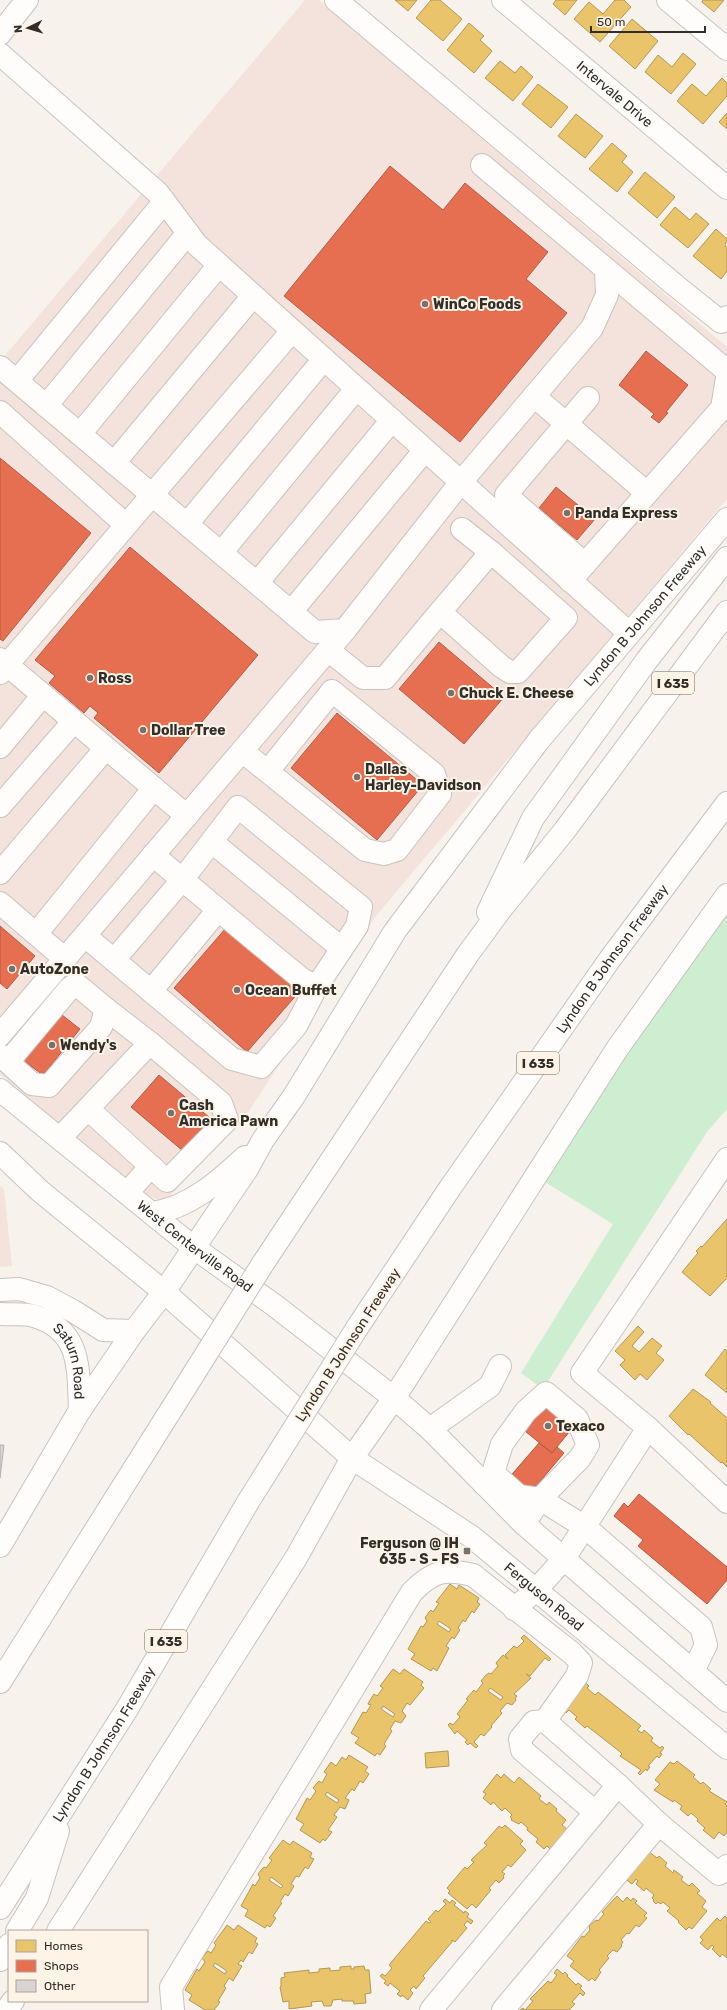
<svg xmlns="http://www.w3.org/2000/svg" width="727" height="2010" viewBox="0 0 727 2010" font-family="Rubik,sans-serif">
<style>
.commercial{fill:#f3e3dc}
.green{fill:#ceeed2}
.homes{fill:#e9c46a;stroke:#b29756;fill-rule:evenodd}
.shops{fill:#e76f51;stroke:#b05b45}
.building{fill:#d9d4d3;stroke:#b6b1b0}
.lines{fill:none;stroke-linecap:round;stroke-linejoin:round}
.minor-casing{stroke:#c8c3be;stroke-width:24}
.major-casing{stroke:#c8c3be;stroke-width:24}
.highway-casing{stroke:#c8c3be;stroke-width:24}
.minor{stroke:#fefdfc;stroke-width:22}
.major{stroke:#fefdfc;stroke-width:22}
.highway{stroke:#fefdfc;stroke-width:22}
.highway-bridge-casing{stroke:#c8c3be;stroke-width:24;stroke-linecap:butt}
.highway-bridge{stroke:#fefdfc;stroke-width:22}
.poi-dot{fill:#77726d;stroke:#fdf3e7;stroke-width:1.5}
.labels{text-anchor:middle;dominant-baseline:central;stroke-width:4;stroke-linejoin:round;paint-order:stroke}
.shield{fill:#fdf3e7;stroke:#6e6862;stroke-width:1}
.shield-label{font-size:13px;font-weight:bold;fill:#312d29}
.street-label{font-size:14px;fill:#312d29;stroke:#fdf3e7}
.poi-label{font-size:14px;font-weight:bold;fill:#312d29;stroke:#fdf3e7;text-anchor:start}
</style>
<rect width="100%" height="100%" fill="#f8f2ec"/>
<g class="commercial">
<polygon points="305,0 319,0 727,347 727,499 376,916 247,1114 167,1199 157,1199 145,1195 0,1074 0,358 2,359"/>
<polygon points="0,1186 4,1189 12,1266 0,1267"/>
</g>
<polygon class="green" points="727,891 727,1109 707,1132 543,1389 521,1373 613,1224 545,1182 557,1144"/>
<g class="homes">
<polygon points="395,0 417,0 408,11"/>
<polygon points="431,0 440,0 462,19 443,41 416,18"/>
<polygon points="556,0 577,0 565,15 553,4"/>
<polygon points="615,0 624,0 631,7 600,42 574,19 589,2 603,14"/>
<polygon points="703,0 724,0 714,12 702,2"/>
<polygon points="632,19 658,41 635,69 609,46"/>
<polygon points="469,23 484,36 480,40 492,51 474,73 447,50"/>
<polygon points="683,53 696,64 671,94 645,72 658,55 672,67"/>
<polygon points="500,61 515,73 521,66 533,77 513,101 485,78"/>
<polygon points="722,78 727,83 727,96 703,124 677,101 692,84 706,96"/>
<polygon points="538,84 568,107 551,128 522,104"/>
<polygon points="727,113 727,129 719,122"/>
<polygon points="576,114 603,136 585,158 558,136"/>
<polygon points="612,143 627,156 622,162 633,172 617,192 589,169"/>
<polygon points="645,172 675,197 657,218 628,193"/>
<polygon points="675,207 690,220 696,213 709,224 688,248 660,225"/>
<polygon points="716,229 727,239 725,246 727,248 727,271 721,279 693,256"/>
<polygon points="727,1219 727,1278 710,1296 682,1272 698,1253 696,1251 701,1246 702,1247"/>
<polygon points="638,1326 644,1332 632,1346 639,1352 652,1338 662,1346 656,1353 664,1360 647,1380 640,1374 635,1380 620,1365 625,1360 615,1351"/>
<polygon points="725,1349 727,1351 727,1393 705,1375"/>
<polygon points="693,1389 711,1402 710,1403 727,1418 727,1467 722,1462 721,1463 689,1434 688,1435 669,1416"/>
<path d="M450 1584 457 1589 459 1585 479 1598 477 1602 480 1604 474 1613 472 1611 465 1622 463 1620 458 1628 460 1630 454 1639 452 1637 446 1646 449 1648 437 1671 433 1668 431 1671 411 1659 415 1654 408 1649 421 1626 423 1627 427 1621 425 1618 429 1612 431 1610 433 1612 439 1603 436 1602ZM439 1621 451 1629 449 1632 437 1624Z"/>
<path d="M524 1635 551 1659 549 1661 545 1658 530 1676 526 1674 531 1678 514 1694 517 1696 515 1699 516 1700 512 1705 507 1703 500 1711 502 1713 491 1726 492 1727 484 1736 481 1734 474 1742 478 1746 476 1748 470 1743 468 1745 465 1742 467 1740 457 1731 455 1734 448 1725 450 1723 453 1725 460 1717 457 1714 468 1700 466 1699 474 1690 476 1692 483 1683 481 1681 486 1675 489 1673 491 1674 498 1666 496 1663 503 1655 508 1659 505 1655 514 1646 517 1648 524 1641 521 1638ZM490 1688 503 1697 501 1700 488 1691Z"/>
<path d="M393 1669 400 1674 404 1669 423 1682 421 1685 424 1688 410 1705 407 1703 402 1711 406 1716 401 1723 395 1721 390 1729 392 1731 384 1744 386 1746 380 1755 377 1753 375 1756 355 1743 359 1738 351 1733 363 1712 366 1713 371 1705 368 1704 369 1702 374 1694 377 1696 383 1688 380 1686ZM383 1706 395 1714 393 1717 381 1709Z"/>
<polygon points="586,1683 589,1686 587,1688 595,1695 598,1692 641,1726 637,1730 642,1733 644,1730 653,1738 651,1741 660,1748 662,1746 664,1748 660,1753 662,1754 659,1758 657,1756 648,1766 650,1767 647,1771 646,1769 640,1775 638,1773 641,1770 620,1756 622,1754 619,1751 587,1726 585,1728 575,1719 577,1717 569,1710 566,1713 564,1711"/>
<polygon points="448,1751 449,1766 426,1768 425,1753"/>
<path d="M349 1755 368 1767 365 1771 369 1774 363 1783 360 1781 354 1791 352 1789 345 1798 349 1800 345 1809 340 1807 334 1815 337 1817 328 1830 332 1832 325 1841 323 1839 320 1843 300 1830 304 1824 296 1819 307 1798 310 1800 316 1791 313 1788 317 1783 319 1781 322 1783 327 1774 324 1772 331 1762 336 1766 342 1757 346 1760ZM327 1792 339 1800 337 1803 325 1795Z"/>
<polygon points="677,1761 695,1775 693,1777 701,1784 703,1782 711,1789 709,1791 727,1802 725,1804 727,1806 727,1832 724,1836 719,1832 714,1839 703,1830 705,1828 697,1821 698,1819 691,1813 688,1816 680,1809 682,1806 674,1800 673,1802 654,1790 660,1784 655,1780 670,1762 674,1764"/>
<polygon points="497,1774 501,1778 504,1774 514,1783 519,1777 541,1796 539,1799 547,1805 549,1802 557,1809 556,1811 566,1820 562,1825 567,1829 550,1849 547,1846 544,1849 536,1842 538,1839 527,1830 528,1828 521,1822 519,1824 511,1820 512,1819 510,1817 512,1815 505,1808 502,1811 493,1802 491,1805 483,1798 486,1794 483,1792"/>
<polygon points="505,1825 523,1841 520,1844 526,1850 511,1867 508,1865 502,1872 505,1874 503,1876 504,1878 499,1883 496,1880 489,1888 491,1890 476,1908 472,1904 467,1909 448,1893 450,1891 447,1888 465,1867 467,1869 474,1862 471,1860 487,1845 484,1843 499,1826 502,1828"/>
<path d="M283 1840 290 1845 293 1841 312 1853 310 1857 314 1859 308 1869 305 1867 299 1877 296 1876 291 1884 294 1886 288 1896 285 1894 280 1902 282 1903 273 1916 276 1918 270 1927 267 1925 265 1928 245 1916 248 1910 241 1906 253 1884 255 1886 260 1878 258 1874 262 1869 264 1867 266 1868 272 1860 269 1858ZM271 1877 283 1886 281 1888 269 1880Z"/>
<polygon points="648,1851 657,1858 659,1856 667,1863 665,1866 673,1873 674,1870 683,1877 681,1880 689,1886 692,1883 700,1891 697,1893 706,1901 702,1907 707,1911 692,1929 689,1927 686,1930 678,1922 679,1921 667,1911 670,1908 663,1902 661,1904 658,1902 656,1904 653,1901 654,1900 652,1898 654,1895 646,1888 644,1891 636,1884 638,1881 636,1879 632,1884 624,1878"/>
<polygon points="617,1896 623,1902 627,1897 631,1901 633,1898 637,1901 635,1903 647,1913 644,1916 647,1918 639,1927 636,1925 629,1934 627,1933 621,1940 623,1942 621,1945 622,1946 617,1952 613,1950 607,1956 609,1958 599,1970 601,1972 595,1981 592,1978 589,1981 570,1966 574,1961 567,1956 582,1936 584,1937 590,1930 589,1926 596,1920 598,1921 604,1914 602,1912"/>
<polygon points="445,1899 450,1903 452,1900 456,1903 454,1905 464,1913 465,1911 469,1914 467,1917 473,1921 471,1924 467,1921 464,1925 467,1928 455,1942 452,1940 452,1942 423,1976 425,1978 416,1989 414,1986 410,1990 413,1993 408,2000 402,1995 401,1997 397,1994 400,1991 390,1983 388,1986 384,1983 386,1981 380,1976 382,1974 385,1976 392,1968 389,1965 426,1921 429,1923 431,1922 428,1919 436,1910 438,1912 446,1904 443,1901"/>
<polygon points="725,1916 727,1918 727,1958 722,1954 720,1957 712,1949 714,1947 712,1945 708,1950 700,1943 703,1940 700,1937 717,1918 720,1921"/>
<path d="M227 1925 234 1930 238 1925 257 1938 255 1942 258 1944 252 1954 249 1952 243 1962 241 1960 238 1964 242 1966 233 1981 229 1978 224 1986 226 1988 218 2001 220 2002 214 2010H205L189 2000 192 1995 185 1990 197 1969 199 1971 205 1962 202 1958 206 1953 208 1951 211 1953 216 1945 214 1943ZM215 1963 227 1971 225 1974 213 1966Z"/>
<polygon points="351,1966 351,1969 354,1969 354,1967 364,1966 365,1970 369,1970 371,1993 365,1994 366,2003 354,2004 353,2001 342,2001 342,1999 333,2000 331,2006 324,2006 322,2001 311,2002 312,2006 289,2009 289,2001 283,2002 280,1987 281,1987 281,1978 285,1977 284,1973 309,1970 309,1973 319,1972 319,1969 330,1968 330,1971 340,1970 340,1967"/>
<polygon points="557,1969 563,1974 565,1972 568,1975 567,1976 576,1985 578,1983 582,1986 580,1988 585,1993 583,1996 580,1993 572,2002 575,2004 569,2010 520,2010 523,2008 525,2010 533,2001 530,1999 548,1981 551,1983 557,1975 554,1973"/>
</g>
<g class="shops">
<polygon points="390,166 443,210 465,183 548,252 526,279 567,313 460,442 284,296"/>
<polygon points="646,351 688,385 666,412 668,413 659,423 651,417 654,414 619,385"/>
<polygon points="0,458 91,533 3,641 0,639"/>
<polygon points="556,487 595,519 577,540 539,508"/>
<polygon points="130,547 258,655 159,773 94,718 98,713 90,706 84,713 49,683 55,676 35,660"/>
<polygon points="439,642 504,697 464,744 399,689"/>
<polygon points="337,713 423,785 377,840 291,768"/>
<polygon points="0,926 35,956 7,989 0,983"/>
<polygon points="226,928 299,992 247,1052 174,988"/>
<polygon points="62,1015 80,1029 43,1075 24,1061"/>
<polygon points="159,1075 210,1118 183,1151 131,1107"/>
<polygon points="543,1399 575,1425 552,1453 520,1427"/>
<polygon points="539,1443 552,1453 557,1447 564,1453 527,1497 507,1480"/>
<polygon points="639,1494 727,1567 727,1580 707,1604 638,1546 643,1540 614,1516 624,1503 628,1507"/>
</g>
<polygon class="building" points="0,1445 4,1445 0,1478"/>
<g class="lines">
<defs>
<g id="minor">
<polyline points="336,0 676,286 721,322 727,317"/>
<path id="s1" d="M503 0 727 188"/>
<polyline points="668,0 727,49"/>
<polyline points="0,34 27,0"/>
<polyline points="0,54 158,193 197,245 629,633"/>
<polyline points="606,269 727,371"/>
<polyline points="0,367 315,632 345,630 461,482 592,328 607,295 606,269 482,165"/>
<polyline points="17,381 164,202"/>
<polyline points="534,396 647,493"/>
<polyline points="46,406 188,233"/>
<polyline points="0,412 126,525"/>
<polyline points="80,434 219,265"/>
<polyline points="114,463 253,296"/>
<polyline points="187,524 324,359"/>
<polyline points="462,529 491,552"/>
<polyline points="221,553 356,389"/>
<polyline points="585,564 506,495 588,398"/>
<polyline points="570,581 722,408 727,378"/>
<polyline points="257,583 392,420"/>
<polyline points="291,612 425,450"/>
<polyline points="328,650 363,678 385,678 440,612 502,667 510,672 518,672 566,618 491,552 440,612"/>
<polyline points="0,659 187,816"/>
<polyline points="0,673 292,331"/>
<polyline points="0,747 43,695"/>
<polyline points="242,751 365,850 384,854 397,850 440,794 434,774 332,691 268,771"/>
<polyline points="0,806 74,721"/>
<polyline points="212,842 341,948"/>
<polyline points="0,873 106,748"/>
<polyline points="0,903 65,959"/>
<polyline points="36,934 154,788"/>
<polyline points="85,936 232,1059 261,1067 296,1026 317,986"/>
<path d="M114 960 182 880 238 807 361 907 357 926 317 986 303 980C253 939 203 897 153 855"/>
<polyline points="151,991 218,910"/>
<polyline points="106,1009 150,1043"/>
<polyline points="0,1035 345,630"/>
<polyline points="0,1055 32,1084 49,1086 101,1027 106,1009 76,984 69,989 8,1062"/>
<polyline points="60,1138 150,1043 221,1103 227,1120 167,1181 88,1109"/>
<polyline points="727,1159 582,1373 648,1428 727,1502"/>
<polyline points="127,1193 151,1166"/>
<polyline points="0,1290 19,1289 47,1297 73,1311 103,1330 134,1331"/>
<path id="s2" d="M0 1314C11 1315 24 1313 34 1316 82 1330 78 1369 80 1410"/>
<polyline points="430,1429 490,1386 500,1366"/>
<polyline points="493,1473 502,1444 526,1411 546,1393 577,1419 588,1445 580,1458 540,1499 524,1524"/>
<polyline points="484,1484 493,1473 519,1496 540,1499 585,1527 701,1627 706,1645 693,1671"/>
<polyline points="514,1609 536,1590 563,1560 648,1428"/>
<polyline points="595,1812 522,1750 520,1739 534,1722 545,1721 618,1785"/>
<path d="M173 2010 171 1987 412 1592C433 1571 444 1568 473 1575L573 1654 581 1663 577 1676 545 1721"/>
<polyline points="431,2010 618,1785 659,1824 719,1874 727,1866"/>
<polyline points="503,2010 659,1824"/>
</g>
<g id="major">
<path id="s3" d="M0 1090 193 1247 274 1305 394 1398 430 1429 524 1524 727 1701"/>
<path id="s4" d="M0 1153 40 1191 164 1292 352 1458 472 1537 727 1748"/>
<path d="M152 1213C189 1208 218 1182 245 1157"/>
<path id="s5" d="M0 1546 80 1410 134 1331 164 1292 247 1169 263 1140 294 1096 395 931 539 740 727 519"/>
<polyline points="58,1931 296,1558 352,1458 394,1398 617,1049 727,895"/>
<polyline points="7,2010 13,2001"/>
</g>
<g id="highway">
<polyline points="488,912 533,818 647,660 727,558"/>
<polyline points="262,1265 468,954 501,909 565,830 727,612"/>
<path id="s6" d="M357 1328 450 1188 610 959 727 803"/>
<polyline points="0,1682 171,1410"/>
<path id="s7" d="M0 1908 127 1709 248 1502"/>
<polyline points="17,1931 37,1898 58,1831"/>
<polyline points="0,1960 9,1945"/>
</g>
</defs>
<use href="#minor" class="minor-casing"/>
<use href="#major" class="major-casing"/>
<use href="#highway" class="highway-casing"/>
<use href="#minor" class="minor"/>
<use href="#major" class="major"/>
<use href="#highway" class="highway"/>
<defs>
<g id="highway-bridge">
<polyline points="171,1410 262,1265"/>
<polyline points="248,1502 357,1328"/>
</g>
</defs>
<use href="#highway-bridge" class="highway-bridge-casing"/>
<use href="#highway-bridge" class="highway-bridge"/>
</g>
<g class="poi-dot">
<circle cx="425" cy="304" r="4"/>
<circle cx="567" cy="513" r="4"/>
<circle cx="90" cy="678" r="4"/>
<circle cx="451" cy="693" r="4"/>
<circle cx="143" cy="730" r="4"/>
<circle cx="357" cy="777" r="4"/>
<circle cx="12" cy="969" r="4"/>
<circle cx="237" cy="990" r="4"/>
<circle cx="52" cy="1045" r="4"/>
<circle cx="171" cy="1113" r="4"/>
<circle cx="548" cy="1426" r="4"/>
<rect x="463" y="1547" width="8" height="8" rx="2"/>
</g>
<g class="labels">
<g class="shield">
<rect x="652" y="672" width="42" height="22" rx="3"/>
<rect x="517" y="1052" width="42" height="22" rx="3"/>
<rect x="145" y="1630" width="42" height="22" rx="3"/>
</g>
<g class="shield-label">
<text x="673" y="683">I 635</text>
<text x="538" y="1063">I 635</text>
<text x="166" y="1641">I 635</text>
</g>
<g class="street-label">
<text stroke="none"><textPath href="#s1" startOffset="146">Intervale Drive</textPath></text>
<text stroke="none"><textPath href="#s5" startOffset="1134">Lyndon B Johnson Freeway</textPath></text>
<text stroke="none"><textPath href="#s6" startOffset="449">Lyndon B Johnson Freeway</textPath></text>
<text stroke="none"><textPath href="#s3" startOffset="250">West Centerville Road</textPath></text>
<text transform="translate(348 1345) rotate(-57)">Lyndon B Johnson Freeway</text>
<text stroke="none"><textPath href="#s2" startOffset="98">Saturn Road</textPath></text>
<text stroke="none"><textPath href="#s4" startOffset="703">Ferguson Road</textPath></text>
<text stroke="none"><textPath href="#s7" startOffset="194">Lyndon B Johnson Freeway</textPath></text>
</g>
<g class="poi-label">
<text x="433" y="304">WinCo Foods</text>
<text x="575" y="513">Panda Express</text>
<text x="98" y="678">Ross</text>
<text x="459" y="693">Chuck E. Cheese</text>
<text x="151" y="730">Dollar Tree</text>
<text x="365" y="769">Dallas<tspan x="365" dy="16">Harley-Davidson</tspan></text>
<text x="20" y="969">AutoZone</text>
<text x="245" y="990">Ocean Buffet</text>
<text x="60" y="1045">Wendy's</text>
<text x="179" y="1105">Cash<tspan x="179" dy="16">America Pawn</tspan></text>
<text x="556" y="1426">Texaco</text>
<text x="459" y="1543" text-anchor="end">Ferguson @ IH<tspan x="459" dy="16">635 - S - FS</tspan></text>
</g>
</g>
<rect x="8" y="1930" width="140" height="72" fill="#fdf3e7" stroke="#aba49b"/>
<rect x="16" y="1940" width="20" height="12" fill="#e9c46a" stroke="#aba49b"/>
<text x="44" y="1950" font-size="12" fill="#312d29">Homes</text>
<rect x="16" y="1960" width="20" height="12" fill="#e76f51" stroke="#aba49b"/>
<text x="44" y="1970" font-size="12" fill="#312d29">Shops</text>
<rect x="16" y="1980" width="20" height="12" fill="#d9d4d3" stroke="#aba49b"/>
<text x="44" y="1990" font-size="12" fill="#312d29">Other</text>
<g transform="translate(28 28) rotate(265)" stroke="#fdf3e7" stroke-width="3" paint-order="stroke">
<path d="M0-3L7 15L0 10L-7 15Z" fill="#312d29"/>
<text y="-6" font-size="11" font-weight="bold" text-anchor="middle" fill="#312d29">N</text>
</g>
<path d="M591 26v6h114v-6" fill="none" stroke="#312d29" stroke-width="2"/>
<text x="597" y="26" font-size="12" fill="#312d29" stroke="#fdf3e7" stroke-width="3" paint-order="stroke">50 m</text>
</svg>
